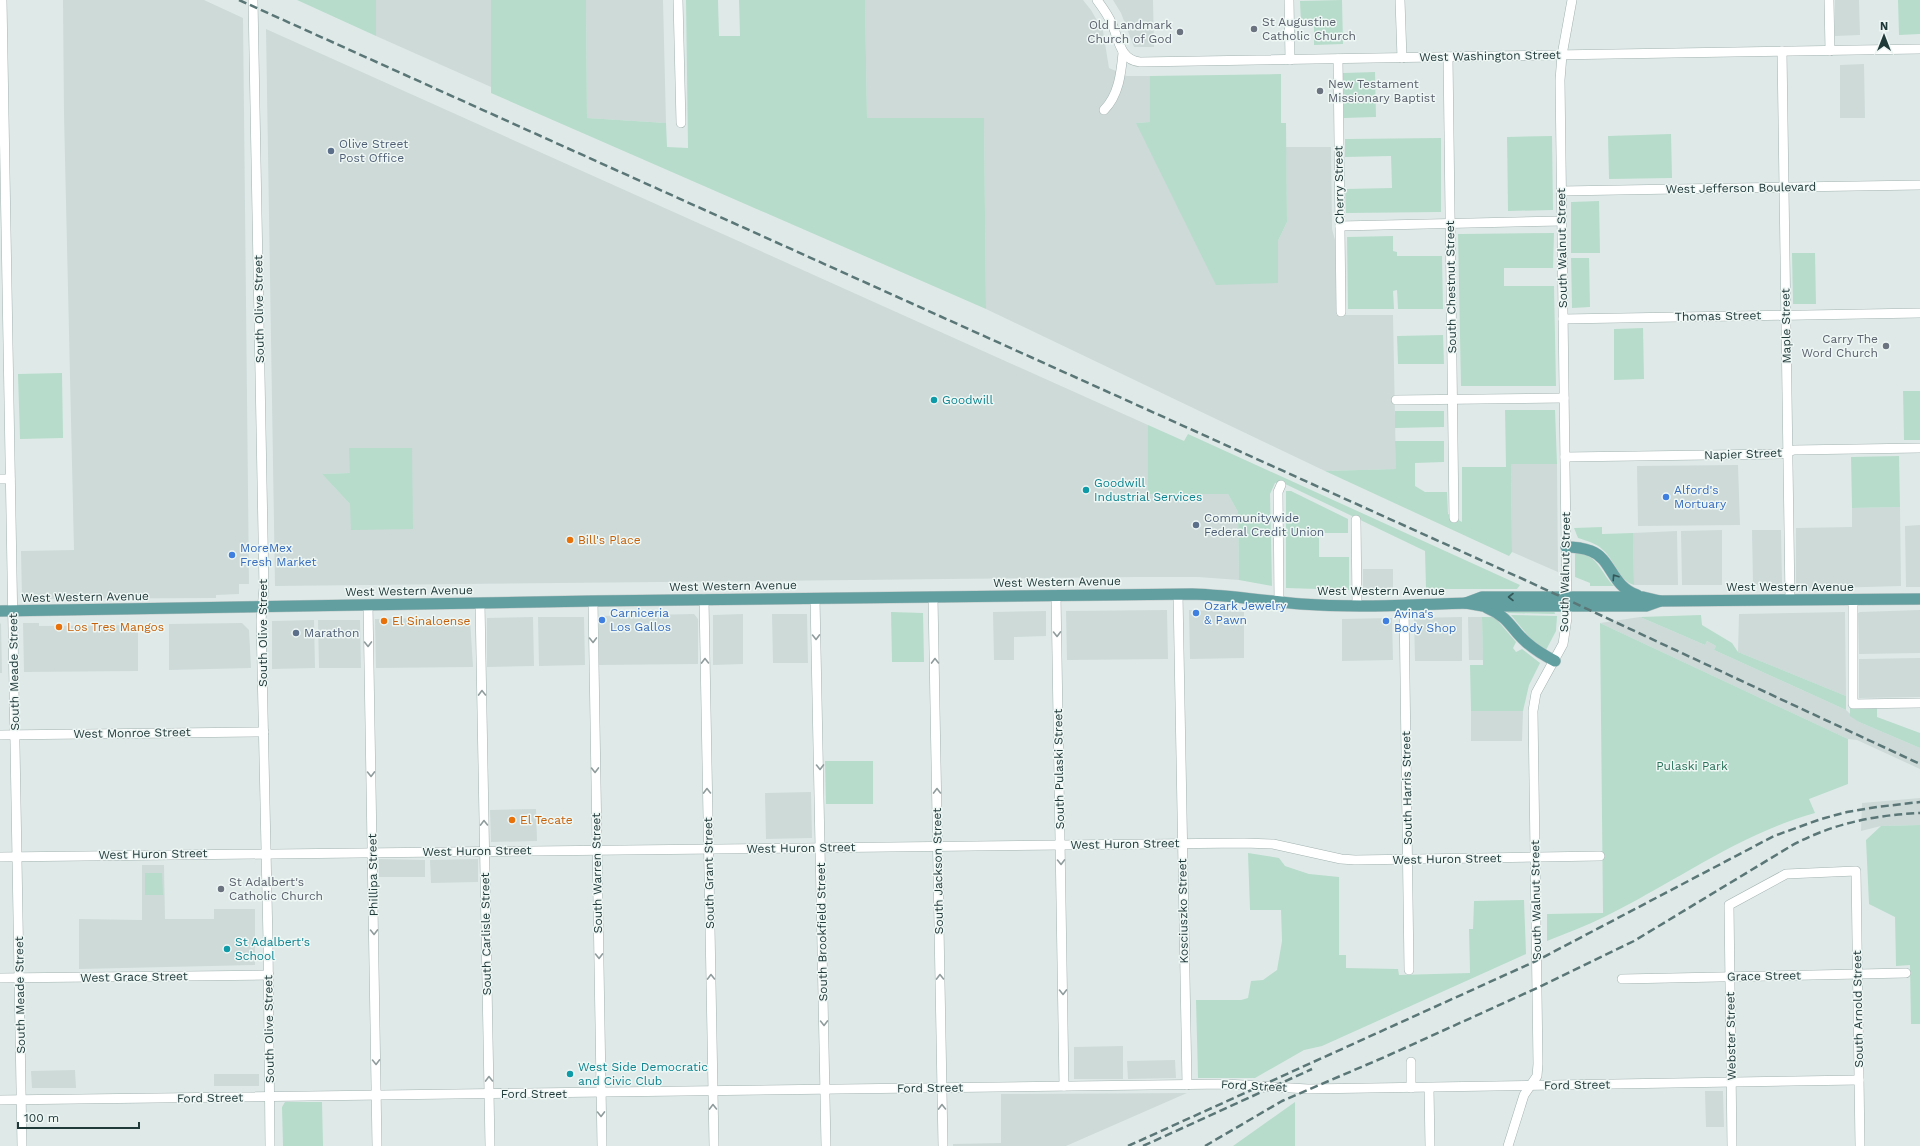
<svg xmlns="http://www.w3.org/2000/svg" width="1920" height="1146" viewBox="0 0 1920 1146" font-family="'Work Sans',sans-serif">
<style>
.built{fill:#cddad8;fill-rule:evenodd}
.green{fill:#b7dccb}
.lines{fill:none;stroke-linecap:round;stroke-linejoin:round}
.minor-casing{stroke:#a2b2b0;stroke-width:10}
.major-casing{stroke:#bcc4c4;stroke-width:12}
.minor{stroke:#fff;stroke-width:9}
.major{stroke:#629fa1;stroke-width:11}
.rail{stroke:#5a7676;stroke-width:2.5;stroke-dasharray:8 4;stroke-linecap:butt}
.oneway{stroke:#345859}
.oneway2{stroke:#909c9c}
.worship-dot{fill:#6b7280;stroke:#eff7f5;stroke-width:1.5}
.service-dot{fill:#5c6f8a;stroke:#eff7f5;stroke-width:1.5}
.culture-dot{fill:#0f9aa8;stroke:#eff7f5;stroke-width:1.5}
.shop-dot{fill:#3f7fe0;stroke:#eff7f5;stroke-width:1.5}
.food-dot{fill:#e8710a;stroke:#eff7f5;stroke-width:1.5}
.labels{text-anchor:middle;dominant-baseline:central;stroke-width:3;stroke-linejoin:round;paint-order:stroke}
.worship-label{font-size:12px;fill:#5b616d;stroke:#eff7f5;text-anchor:start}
.street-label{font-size:12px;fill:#203a3a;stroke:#eff7f5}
.service-label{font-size:12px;fill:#4e5e75;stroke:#eff7f5;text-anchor:start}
.culture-label{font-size:12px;fill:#0d838f;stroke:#eff7f5;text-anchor:start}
.shop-label{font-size:12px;fill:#366cbe;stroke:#eff7f5;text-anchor:start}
.food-label{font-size:12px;fill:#c56008;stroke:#eff7f5;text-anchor:start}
.park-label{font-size:12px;fill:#29725a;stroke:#eff7f5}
</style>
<rect width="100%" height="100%" fill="#dfeae8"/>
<g class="built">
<polygon points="63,0 204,0 243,18 249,584 239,584 239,594 216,595 216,598 22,599 21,551 74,550 64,115"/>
<polygon points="376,0 491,0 491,87 376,36"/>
<polygon points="586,0 663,0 666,123 587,118"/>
<polygon points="865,0 1083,0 1091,10 1103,31 1109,68 1127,76 1150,76 1150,122 1136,123 1278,283 1278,241 1287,222 1286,147 1331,147 1332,229 1335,240 1336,315 1393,315 1396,469 1325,471 986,309 984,118 867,119"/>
<polygon points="1113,0 1153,0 1154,47 1134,47 1121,13"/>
<polygon points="1835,0 1859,0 1860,35 1835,36"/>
<path d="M266 29 1148 425V494H1228L1238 512 1239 580 1198 577H1139L275 586ZM350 473V504L322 474Z"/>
<polygon points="1864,64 1865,118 1840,118 1840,65"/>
<polygon points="1511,464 1557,464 1558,572 1512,552"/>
<polygon points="1738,465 1740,525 1638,526 1637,466"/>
<polygon points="1900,507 1901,586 1796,589 1796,528 1852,527 1852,508"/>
<polygon points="1920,525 1920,587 1906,587 1905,526"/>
<polygon points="1722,530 1722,585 1682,585 1681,531"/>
<polygon points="1752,530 1781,530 1782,584 1753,585"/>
<polygon points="1677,531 1678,585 1634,585 1633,533"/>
<rect x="1363" y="569" width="30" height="21"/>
<polygon points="1167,610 1168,659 1067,660 1066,611"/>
<polygon points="1189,610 1244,612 1244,658 1190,659"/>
<polygon points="1920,610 1920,653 1859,654 1858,613 1860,612"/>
<polygon points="1046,611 1046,636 1014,637 1014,660 994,660 993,612"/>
<polygon points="1845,612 1846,696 1738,652 1739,614"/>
<polygon points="694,614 698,619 698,664 599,665 599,616"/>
<polygon points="743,614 743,664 713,665 713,615"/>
<polygon points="772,614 807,614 808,663 773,663"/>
<polygon points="533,617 534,666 487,667 487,618"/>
<polygon points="538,617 584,617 585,665 539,666"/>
<polygon points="1462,617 1462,661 1415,661 1414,618"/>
<polygon points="1468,617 1482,617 1483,660 1469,660"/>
<polygon points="1640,617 1705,645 1707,641 1716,646 1714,650 1846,710 1859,722 1920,748 1920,769 1857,740 1848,739 1600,623"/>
<polygon points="422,618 470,619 473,667 376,668 375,619"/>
<polygon points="1392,618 1393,660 1342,661 1342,619"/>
<polygon points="314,620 315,668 272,669 272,621"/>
<polygon points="318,620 360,620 361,668 319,668"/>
<polygon points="1,623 2,673 0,673 0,624"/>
<polygon points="23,623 39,623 39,626 138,625 138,671 24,672"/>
<polygon points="242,623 249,630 251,668 169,670 169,624"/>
<polygon points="1920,658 1920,697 1859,698 1859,659"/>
<polygon points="1471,711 1523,711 1522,741 1471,741"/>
<polygon points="811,792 812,838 766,839 765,793"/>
<polygon points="1920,798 1920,825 1881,826 1861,831 1862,803"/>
<polygon points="536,809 537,841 491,842 490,810"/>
<polygon points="379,859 425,860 425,877 379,877"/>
<polygon points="478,859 478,882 431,883 430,860"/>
<polygon points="142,865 164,865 165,919 214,919 214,909 255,909 255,965 79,969 79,919 142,920"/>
<polygon points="1123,1046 1123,1079 1074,1079 1074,1047"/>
<polygon points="1175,1060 1176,1078 1128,1079 1127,1061"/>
<polygon points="75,1070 76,1088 32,1088 31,1071"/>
<rect x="214" y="1074" width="45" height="12"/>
<polygon points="1705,1091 1723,1091 1724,1127 1706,1127"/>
<polygon points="1187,1093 1066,1146 953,1146 953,1144 1001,1143 1001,1094"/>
</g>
<g class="green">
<polygon points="297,0 376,0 376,36"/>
<polygon points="491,0 586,0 587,118 666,123 667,147 688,148 686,0 718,0 719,36 740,36 739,0 865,0 867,118 984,118 986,309 491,93"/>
<polygon points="1342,0 1343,44 1314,45 1314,23 1301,23 1300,1"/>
<polygon points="1898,0 1920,0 1920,34 1899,35"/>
<polygon points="1375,72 1376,117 1344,118 1343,73"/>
<polygon points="1281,74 1281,123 1286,123 1287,222 1278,241 1278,283 1216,285 1136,123 1150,122 1150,76"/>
<polygon points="1671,134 1672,178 1609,179 1608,136"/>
<polygon points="1552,136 1553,210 1508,211 1507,137"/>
<polygon points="1441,138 1441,212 1346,213 1345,189 1392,188 1391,156 1345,157 1345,139"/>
<polygon points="1599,201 1600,253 1571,253 1571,202"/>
<polygon points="1554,233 1553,268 1504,268 1504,286 1554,286 1556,386 1461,386 1458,234"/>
<polygon points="1393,236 1393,251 1397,252 1397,256 1442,256 1443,309 1398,309 1397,290 1393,291 1394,309 1348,309 1347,237"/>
<polygon points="1792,253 1815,253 1816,304 1793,304"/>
<polygon points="1571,258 1589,258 1590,307 1572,308"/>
<polygon points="1643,328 1644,379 1614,380 1614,329"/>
<polygon points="1443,335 1444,364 1398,364 1397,336"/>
<polygon points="62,373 63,438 20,439 18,374"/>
<polygon points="1903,391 1920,391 1920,440 1904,440"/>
<polygon points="1505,410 1555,410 1557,464 1511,464 1512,552 1509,556 1325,471 1396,469 1395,441 1444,441 1444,462 1415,463 1415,486 1425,492 1447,492 1448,514 1462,522 1462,467 1506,467"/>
<polygon points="1395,411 1444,411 1444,427 1395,428"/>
<polygon points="1148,425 1184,441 1188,434 1520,585 1517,589 1426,589 1425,551 1281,482 1275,483 1270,494 1272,586 1239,580 1238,512 1228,494 1148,494"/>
<polygon points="349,448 412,448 413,529 351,530 350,504 322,474 350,473"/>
<polygon points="1899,456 1900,507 1852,508 1851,457"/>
<polygon points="1286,491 1291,491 1348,519 1348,533 1319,533 1319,557 1349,557 1349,590 1286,588"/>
<path d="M1602 527V534L1633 533 1634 585C1618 580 1615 560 1603 550 1596 543 1587 541 1578 538L1574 528Z"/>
<path d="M1579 553C1598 555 1602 575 1614 586H1590V583L1575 577V554Z"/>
<polygon points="1554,610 1555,614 1508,613 1506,611"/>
<polygon points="891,612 923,613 924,662 892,662"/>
<polygon points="1511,615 1557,616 1556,631 1546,650 1534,643"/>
<polygon points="1701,615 1702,625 1732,643 1738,652 1846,696 1846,710 1714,650 1716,646 1707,641 1705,645 1640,617"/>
<polygon points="1482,617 1493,617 1497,620 1516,642 1513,648 1516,652 1522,649 1540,663 1529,685 1523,711 1471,711 1470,665 1483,665"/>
<path d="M1600 623 1848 739V784L1809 799 1815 813C1739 834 1674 883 1604 917 1586 926 1566 933 1547 941V914L1603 913Z"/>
<polygon points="1850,707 1877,707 1877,717 1920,733 1920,748 1859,722 1850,716"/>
<polygon points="825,761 873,761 873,804 826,804"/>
<polygon points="1920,825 1920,1024 1911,1024 1910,965 1896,966 1895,917 1869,904 1866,840 1881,826"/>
<polygon points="1248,853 1279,858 1285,866 1309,874 1339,877 1339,955 1346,955 1346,968 1398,969 1399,975 1470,973 1469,929 1473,929 1474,901 1524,900 1526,954 1322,1046 1304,1050 1255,1078 1198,1078 1196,1000 1241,1000 1248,998 1251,981 1263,980 1277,970 1282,941 1281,910 1250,910"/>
<polygon points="145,873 162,873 163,895 145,895"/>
<polygon points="285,1102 322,1102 323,1146 283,1146 282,1107"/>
<polygon points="1295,1102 1295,1146 1233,1146"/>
</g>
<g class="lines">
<defs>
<g id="minor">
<polyline points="2,0 22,1146"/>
<polyline points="253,0 264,588 261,620 268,941 270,1146"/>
<polyline points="678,0 681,123"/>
<path d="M1097 0C1103 8 1108 15 1112 24 1119 40 1120 60 1140 62L1920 49"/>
<polyline points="1289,0 1290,60"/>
<polyline points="1400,0 1402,58"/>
<polyline points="1829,0 1830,51"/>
<polyline points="1782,51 1790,600"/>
<polyline points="1448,57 1454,518"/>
<polyline points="1338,59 1341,312"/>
<path d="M1104 110C1119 95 1121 73 1123 53"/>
<polyline points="1561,191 1920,185"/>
<polyline points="1340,226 1562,221"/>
<polyline points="1563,319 1920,313"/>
<polyline points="1396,400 1564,398"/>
<polyline points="1565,457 1781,454 1794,450 1920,448"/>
<polyline points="0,479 10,479"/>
<polyline points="1356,520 1357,605"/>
<polyline points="1178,594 1187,1085"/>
<polyline points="1056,595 1064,1086"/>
<polyline points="933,597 943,1146"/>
<polyline points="815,598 826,1146"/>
<polyline points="704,599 714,1146"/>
<polyline points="1853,600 1853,704 1920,703"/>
<polyline points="593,601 602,1146"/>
<polyline points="1279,601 1278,492 1281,485"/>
<polyline points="480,603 490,1146"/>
<polyline points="368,605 377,1146"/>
<polyline points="1404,605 1409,970"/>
<polyline points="0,735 264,732"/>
<polyline points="0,857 1244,843 1273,844 1341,859 1355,860 1600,856"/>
<polyline points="0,978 269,975"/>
<polyline points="1622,979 1906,973"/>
<polyline points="1411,1062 1411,1088"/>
<polyline points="1429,1088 1430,1146"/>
<polyline points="0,1100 1226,1084 1308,1089 1859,1080"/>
<polyline points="1508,1146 1524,1095 1537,1076 1538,1064 1533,711 1536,693 1563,644 1567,618 1560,80 1562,55 1572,0"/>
<polyline points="1732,1146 1729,905 1786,874 1856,871 1860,1146"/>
</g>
<g id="major">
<path d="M1566 547C1574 547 1583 548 1591 551 1612 559 1611 586 1637 595"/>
<polyline points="1466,603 1482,597 1643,597 1660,601 1920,599"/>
<path d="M1487 608C1509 617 1511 629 1526 642 1535 650 1545 656 1555 661"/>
<path d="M0 611 593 601 1192 594C1229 595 1265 601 1301 604 1356 608 1411 605 1466 603L1483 606H1646L1660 601"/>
</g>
</defs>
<use href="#minor" class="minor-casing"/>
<use href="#major" class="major-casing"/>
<use href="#minor" class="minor"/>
<use href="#major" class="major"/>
<g class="rail">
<polyline points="239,0 1525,580 1920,764"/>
<polyline points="1128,1146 1536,961 1774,836 1821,819 1847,812 1877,807 1920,802"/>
<polyline points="1143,1146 1312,1069"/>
<path d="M1205 1146 1282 1101 1387 1056 1537 988 1634 941 1791 846C1831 824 1874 815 1920 813"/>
</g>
</g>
<defs><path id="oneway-chevron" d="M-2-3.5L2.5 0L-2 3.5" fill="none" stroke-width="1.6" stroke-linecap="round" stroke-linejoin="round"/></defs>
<g class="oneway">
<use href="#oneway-chevron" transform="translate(1615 577) rotate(-124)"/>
<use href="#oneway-chevron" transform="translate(1511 597) rotate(180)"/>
</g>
<g class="oneway2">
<use href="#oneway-chevron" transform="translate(1057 634) rotate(89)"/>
<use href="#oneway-chevron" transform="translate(816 637) rotate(89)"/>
<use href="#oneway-chevron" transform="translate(593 640) rotate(89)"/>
<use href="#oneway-chevron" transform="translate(368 644) rotate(89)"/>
<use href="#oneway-chevron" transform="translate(705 661) rotate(-91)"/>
<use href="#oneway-chevron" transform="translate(935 661) rotate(-91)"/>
<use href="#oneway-chevron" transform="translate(482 693) rotate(-91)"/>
<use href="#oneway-chevron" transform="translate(820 767) rotate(89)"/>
<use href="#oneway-chevron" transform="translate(595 770) rotate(89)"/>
<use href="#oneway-chevron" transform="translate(371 774) rotate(89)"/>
<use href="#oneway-chevron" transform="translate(707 791) rotate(-91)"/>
<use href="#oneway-chevron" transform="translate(937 791) rotate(-91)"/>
<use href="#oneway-chevron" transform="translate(484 823) rotate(-91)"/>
<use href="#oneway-chevron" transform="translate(1061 862) rotate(89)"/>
<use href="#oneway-chevron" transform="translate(374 932) rotate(89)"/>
<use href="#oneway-chevron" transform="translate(599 956) rotate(89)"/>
<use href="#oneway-chevron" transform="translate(711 977) rotate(-91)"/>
<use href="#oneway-chevron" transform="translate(940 977) rotate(-91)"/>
<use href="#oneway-chevron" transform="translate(1063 992) rotate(89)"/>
<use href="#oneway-chevron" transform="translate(824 1023) rotate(89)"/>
<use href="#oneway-chevron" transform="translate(376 1062) rotate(89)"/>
<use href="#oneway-chevron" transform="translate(489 1079) rotate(-91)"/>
<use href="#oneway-chevron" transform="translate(713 1107) rotate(-91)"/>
<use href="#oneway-chevron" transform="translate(942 1107) rotate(-91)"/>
<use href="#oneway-chevron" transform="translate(601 1114) rotate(89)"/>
</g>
<g class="worship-dot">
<circle cx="1254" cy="29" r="4"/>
<circle cx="1180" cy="32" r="4"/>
<circle cx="1320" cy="91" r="4"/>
<circle cx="1886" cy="346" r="4"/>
<circle cx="221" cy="889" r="4"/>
</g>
<g class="service-dot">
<circle cx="331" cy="151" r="4"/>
<circle cx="1196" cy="525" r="4"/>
<circle cx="296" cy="633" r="4"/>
</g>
<g class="culture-dot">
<circle cx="934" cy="400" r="4"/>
<circle cx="1086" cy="490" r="4"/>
<circle cx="227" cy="949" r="4"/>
<circle cx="570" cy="1074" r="4"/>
</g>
<g class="shop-dot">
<circle cx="1666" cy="497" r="4"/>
<circle cx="232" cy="555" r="4"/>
<circle cx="1196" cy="613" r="4"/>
<circle cx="602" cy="620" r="4"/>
<circle cx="1386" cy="621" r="4"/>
</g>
<g class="food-dot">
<circle cx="570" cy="540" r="4"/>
<circle cx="384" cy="621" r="4"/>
<circle cx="59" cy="627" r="4"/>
<circle cx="512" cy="820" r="4"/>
</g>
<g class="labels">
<g class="worship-label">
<text x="1262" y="22">St Augustine<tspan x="1262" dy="14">Catholic Church</tspan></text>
<text x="1172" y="25" text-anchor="end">Old Landmark<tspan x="1172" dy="14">Church of God</tspan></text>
<text x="1328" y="84">New Testament<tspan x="1328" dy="14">Missionary Baptist</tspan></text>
<text x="1878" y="339" text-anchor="end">Carry The<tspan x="1878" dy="14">Word Church</tspan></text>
<text x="229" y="882">St Adalbert's<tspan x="229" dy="14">Catholic Church</tspan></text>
</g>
<g class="street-label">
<text transform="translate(1490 56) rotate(-1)">West Washington Street</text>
<text transform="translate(1339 185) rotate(-91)">Cherry Street</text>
<text transform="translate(1741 188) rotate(-1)">West Jefferson Boulevard</text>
<text transform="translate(1562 248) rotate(-91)">South Walnut Street</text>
<text transform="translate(1451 287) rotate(-91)">South Chestnut Street</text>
<text transform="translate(259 309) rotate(-91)">South Olive Street</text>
<text transform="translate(1718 316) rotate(-1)">Thomas Street</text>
<text transform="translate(1786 326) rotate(-91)">Maple Street</text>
<text transform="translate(1743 454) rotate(-2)">Napier Street</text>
<text transform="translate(1565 572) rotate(-89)">South Walnut Street</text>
<text transform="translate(1057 582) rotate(-1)">West Western Avenue</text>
<text transform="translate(733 586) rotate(-1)">West Western Avenue</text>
<text x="1790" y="587">West Western Avenue</text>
<text transform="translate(409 591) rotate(-1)">West Western Avenue</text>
<text x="1381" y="591">West Western Avenue</text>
<text transform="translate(85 597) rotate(-1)">West Western Avenue</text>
<text transform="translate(263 633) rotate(-90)">South Olive Street</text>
<text transform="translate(14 672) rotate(-91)">South Meade Street</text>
<text transform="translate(132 733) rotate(-1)">West Monroe Street</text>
<text transform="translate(1059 769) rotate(-91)">South Pulaski Street</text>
<text transform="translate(1407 788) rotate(-91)">South Harris Street</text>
<text transform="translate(1125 844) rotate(-1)">West Huron Street</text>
<text transform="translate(801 848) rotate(-1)">West Huron Street</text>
<text transform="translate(477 851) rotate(-1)">West Huron Street</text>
<text transform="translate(153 854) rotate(-1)">West Huron Street</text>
<text transform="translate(1447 859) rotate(-1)">West Huron Street</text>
<text transform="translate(938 871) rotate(-91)">South Jackson Street</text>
<text transform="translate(597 873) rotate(-91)">South Warren Street</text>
<text transform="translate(709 873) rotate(-91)">South Grant Street</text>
<text transform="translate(373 875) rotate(-91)">Phillipa Street</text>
<text transform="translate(1536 900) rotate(-91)">South Walnut Street</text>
<text transform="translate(1183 911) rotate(-91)">Kosciuszko Street</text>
<text transform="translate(822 932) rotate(-91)">South Brookfield Street</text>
<text transform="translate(486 934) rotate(-91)">South Carlisle Street</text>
<text transform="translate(1764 976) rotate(-1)">Grace Street</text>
<text transform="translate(134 977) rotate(-1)">West Grace Street</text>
<text transform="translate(20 995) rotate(-91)">South Meade Street</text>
<text transform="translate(1858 1009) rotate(-91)">South Arnold Street</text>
<text transform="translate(269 1029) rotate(-91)">South Olive Street</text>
<text transform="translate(1731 1036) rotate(-91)">Webster Street</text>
<text transform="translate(1577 1085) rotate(-1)">Ford Street</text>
<text transform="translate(1254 1086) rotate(3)">Ford Street</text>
<text transform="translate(930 1088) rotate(-1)">Ford Street</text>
<text x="534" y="1094">Ford Street</text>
<text transform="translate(210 1098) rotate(-1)">Ford Street</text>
</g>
<g class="service-label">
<text x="339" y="144">Olive Street<tspan x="339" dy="14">Post Office</tspan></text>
<text x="1204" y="518">Communitywide<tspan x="1204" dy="14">Federal Credit Union</tspan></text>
<text x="304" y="633">Marathon</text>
</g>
<g class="culture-label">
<text x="942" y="400">Goodwill</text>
<text x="1094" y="483">Goodwill<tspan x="1094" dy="14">Industrial Services</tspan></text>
<text x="235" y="942">St Adalbert's<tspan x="235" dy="14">School</tspan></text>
<text x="578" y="1067">West Side Democratic<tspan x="578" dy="14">and Civic Club</tspan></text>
</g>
<g class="shop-label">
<text x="1674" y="490">Alford's<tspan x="1674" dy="14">Mortuary</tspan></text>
<text x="240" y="548">MoreMex<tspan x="240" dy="14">Fresh Market</tspan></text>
<text x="1204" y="606">Ozark Jewelry<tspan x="1204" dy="14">&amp; Pawn</tspan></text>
<text x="610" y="613">Carniceria<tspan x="610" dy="14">Los Gallos</tspan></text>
<text x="1394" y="614">Avina's<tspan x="1394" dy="14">Body Shop</tspan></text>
</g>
<g class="food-label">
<text x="578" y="540">Bill's Place</text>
<text x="392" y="621">El Sinaloense</text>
<text x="67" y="627">Los Tres Mangos</text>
<text x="520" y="820">El Tecate</text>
</g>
<g class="park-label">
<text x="1692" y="766">Pulaski Park</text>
</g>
</g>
<g transform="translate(1884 36)" stroke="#eff7f5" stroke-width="3" paint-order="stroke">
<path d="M0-3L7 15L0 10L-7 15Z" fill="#203a3a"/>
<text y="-6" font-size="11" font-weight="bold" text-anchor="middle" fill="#203a3a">N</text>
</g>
<path d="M18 1122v6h121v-6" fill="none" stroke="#203a3a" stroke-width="2"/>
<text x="24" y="1122" font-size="12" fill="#203a3a" stroke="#eff7f5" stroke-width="3" paint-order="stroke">100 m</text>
</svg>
